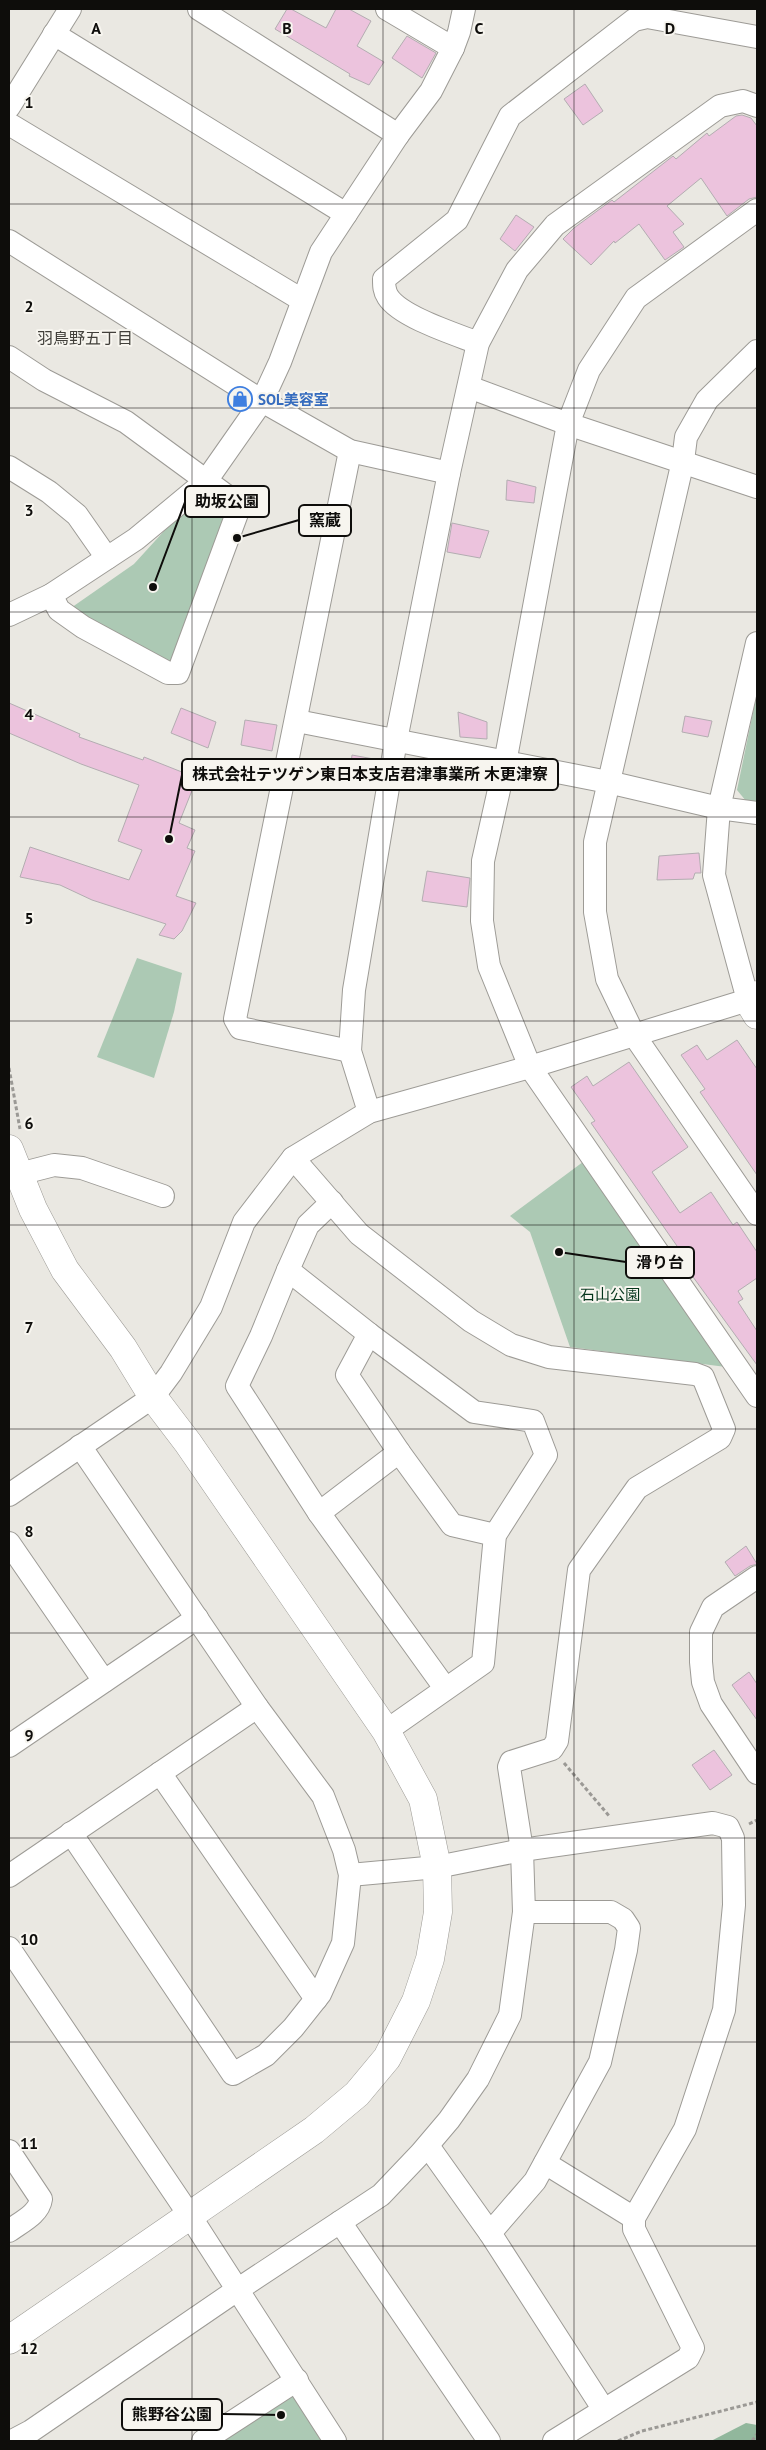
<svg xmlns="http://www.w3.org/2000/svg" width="766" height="2450" viewBox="0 0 766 2450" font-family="'PT Sans','Noto Sans JP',sans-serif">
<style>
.green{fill:#acc9b4}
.forest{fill:#91b79c}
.building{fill:#ecc3dd;stroke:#b3adb1}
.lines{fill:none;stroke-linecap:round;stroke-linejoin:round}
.street-casing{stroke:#9d9b96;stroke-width:24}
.secondary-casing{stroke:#9d9b96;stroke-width:29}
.path{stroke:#9b9995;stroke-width:3;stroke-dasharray:4 2.5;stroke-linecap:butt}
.street{stroke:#fff;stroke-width:22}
.secondary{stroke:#fff;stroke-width:28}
.grid{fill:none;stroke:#0e0d0b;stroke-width:1;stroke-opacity:0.55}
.labels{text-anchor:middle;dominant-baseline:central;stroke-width:4;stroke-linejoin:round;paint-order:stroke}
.shop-label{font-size:15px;font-weight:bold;fill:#366cbe;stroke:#f7f5ef;text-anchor:start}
.park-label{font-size:15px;fill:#04351b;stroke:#f7f5ef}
.neighbourhood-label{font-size:16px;fill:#42403b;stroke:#f7f5ef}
.grid-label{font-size:16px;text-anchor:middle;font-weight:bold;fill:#0e0d0b;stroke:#f7f5ef;stroke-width:4;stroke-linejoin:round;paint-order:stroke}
.leader{fill:none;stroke:#0e0d0b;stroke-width:2}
.callout-dot{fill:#0e0d0b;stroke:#f7f5ef;stroke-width:2}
.callout{fill:#f7f5ef;stroke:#0e0d0b;stroke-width:2}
.callout-label{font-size:16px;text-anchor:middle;font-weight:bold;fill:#0e0d0b}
</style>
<rect width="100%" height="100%" fill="#eae8e2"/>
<g class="green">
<polygon points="206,485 235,509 175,666 68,610 134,564"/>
<polygon points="757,693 757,803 746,801 737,790"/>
<polygon points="137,958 182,973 174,1012 154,1078 97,1057"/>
<polygon points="587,1159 726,1367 570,1347 530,1232 510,1216"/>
<polygon points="292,2389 326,2441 216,2441"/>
</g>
<polygon class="forest" points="746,2423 757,2425 757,2441 711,2441"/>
<g class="building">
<polygon points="287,9 291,9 326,28 336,9 349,9 371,21 357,46 384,62 369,85 349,76 350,74 275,29"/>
<polygon points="407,36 436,53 422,78 392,58"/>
<polygon points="585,84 603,111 583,125 564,99"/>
<polygon points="742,115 751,118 757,126 757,197 749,199 727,216 701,178 667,206 684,224 673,232 684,247 665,260 639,224 615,243 614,241 591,265 563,239 574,228 612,200 614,202 673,156 676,159 707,133 709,136 736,116"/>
<polygon points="516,215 534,227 515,251 500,239"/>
<polygon points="507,480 536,487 534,503 506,500"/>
<polygon points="452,523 489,531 480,558 447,552"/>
<polygon points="9,703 80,734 79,737 143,760 144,757 197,778 179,823 195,830 187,848 195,851 176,896 196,903 182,931 174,939 159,935 166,924 92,900 60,885 20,877 30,847 129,880 142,850 118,841 139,785 81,764 9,733"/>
<polygon points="181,708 216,722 208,748 171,733"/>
<polygon points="458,712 487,722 487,739 460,737"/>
<polygon points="685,716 712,721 708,737 682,732"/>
<polygon points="245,720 277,725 272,751 241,745"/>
<polygon points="352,755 379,760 377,776 350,772"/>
<polygon points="699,853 701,873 695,873 693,879 657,880 659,856"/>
<polygon points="427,871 470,878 467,907 422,901"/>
<polygon points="737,1040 757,1069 757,1175 700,1092 705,1089 681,1055 697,1045 707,1060"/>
<polygon points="629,1062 688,1147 652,1172 680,1213 711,1192 733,1225 737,1222 757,1252 757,1278 738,1291 743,1299 738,1302 757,1331 757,1365 680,1259 684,1256 591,1123 595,1121 571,1087 587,1076 593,1086"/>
<polygon points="746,1546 757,1564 750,1566 735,1576 725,1562"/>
<polygon points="749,1672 757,1684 757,1720 732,1685"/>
<polygon points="714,1750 732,1775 710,1790 692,1765"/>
</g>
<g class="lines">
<defs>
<g id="street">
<polyline points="199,9 398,135"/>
<polyline points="387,9 453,48"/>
<polyline points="54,34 346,214"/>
<polyline points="9,107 70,9"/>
<polyline points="9,124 302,300"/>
<polyline points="757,210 636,298 589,370 568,424 505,763 483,861 482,921 489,966 530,1067 757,1396"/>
<polyline points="9,241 262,401 350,451 449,473"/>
<path d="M478 343C455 334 401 317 388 297 384 291 384 286 384 279L457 220 510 116 634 20 647 17 757 37"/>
<polyline points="757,351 707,400 686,437 683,461 595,842 595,912 607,979 634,1035 757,1214"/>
<polyline points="9,357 44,380 126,422 231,499 239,508 178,673 168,673 83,627 59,610 51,595"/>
<polyline points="469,387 568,424 757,487"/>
<polyline points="350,451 235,1019 240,1028 350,1051"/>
<polyline points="9,467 49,492 77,515 107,558"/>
<polyline points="9,615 51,595 136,539 206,481 262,401 280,362 321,252 398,135 431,91 453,48 459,32 464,9"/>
<polyline points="297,721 608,782 719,808 757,813"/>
<polyline points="369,1112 350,1051 354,990 396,740 449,473 478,343 517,270 555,225 720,106 743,101 757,106"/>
<polyline points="19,1174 54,1165 82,1168 163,1196"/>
<polyline points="332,1202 308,1225 288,1270 369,1334 474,1412 533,1421 546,1455 495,1535 483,1663 386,1731"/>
<polyline points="288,1270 261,1336 237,1386 319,1513 445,1688"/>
<polyline points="399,1452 452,1525 495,1535"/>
<polyline points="9,1495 153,1397 171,1373 211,1307 244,1222 293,1158 369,1112 530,1067 748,1000 714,875 719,808 757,643"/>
<polyline points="319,1513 399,1452 347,1375 369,1334"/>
<polyline points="9,1543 104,1681"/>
<polyline points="757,1577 713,1607 701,1632 701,1662 703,1682 711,1704 757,1773"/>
<polyline points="9,1746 197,1618"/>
<polyline points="160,1773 316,1999"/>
<polyline points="71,1833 233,2074 266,2055 293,2028 320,1994 343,1943 350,1875 344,1850 323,1796 257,1707 80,1446"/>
<polyline points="350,1875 437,1867 522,1850 713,1823 728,1827 733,1838 734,1905 724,2010 685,2129 634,2218 634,2229 693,2348 688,2358 554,2441"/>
<polyline points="9,1876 257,1707"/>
<polyline points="9,1948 190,2216 335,2441"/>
<polyline points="428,2146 490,2233 604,2410"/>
<path d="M9 2151 41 2199C39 2214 21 2222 9 2231"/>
<polyline points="545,2163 634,2218"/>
<polyline points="340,2222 489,2441"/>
<polyline points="490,2233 535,2181 600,2062 626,1950 629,1928 623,1919 611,1912 524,1912"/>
<polyline points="12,2441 31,2431 237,2290 381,2195 421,2153 449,2120 478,2079 510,2015 524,1912 522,1850 509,1767 511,1762 552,1749 557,1741 579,1570 637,1488 720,1438 724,1429 703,1377 695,1374 549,1357 511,1345 471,1321 359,1234 293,1158"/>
<polyline points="203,2441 297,2380"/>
</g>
<g id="secondary">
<polyline points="757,995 748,1000 757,1015"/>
<polyline points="9,1149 33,1209 65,1270 123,1348 153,1397 188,1443 386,1731 423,1799 437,1867 438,1912 430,1959 416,2001 387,2058 357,2094 314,2130 9,2340"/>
</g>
</defs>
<use href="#street" class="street-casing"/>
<use href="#secondary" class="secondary-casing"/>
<g class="path">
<polyline points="9,1068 20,1129"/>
<polyline points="564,1763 610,1817"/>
<polyline points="749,1824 757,1820"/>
<polyline points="618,2441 642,2431 757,2402"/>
<polyline points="752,2441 757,2434"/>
</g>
<use href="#street" class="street"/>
<use href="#secondary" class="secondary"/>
</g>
<path class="grid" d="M192 9V2441M383 9V2441M574 9V2441M9 204H757M9 408H757M9 612H757M9 817H757M9 1021H757M9 1225H757M9 1429H757M9 1633H757M9 1838H757M9 2042H757M9 2246H757"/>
<defs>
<symbol id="shop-ring" viewBox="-11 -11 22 22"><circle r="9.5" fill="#f7f5ef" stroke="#3f7fe0" stroke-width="1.5"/><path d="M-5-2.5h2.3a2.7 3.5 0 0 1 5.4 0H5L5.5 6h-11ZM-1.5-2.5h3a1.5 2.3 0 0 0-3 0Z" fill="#3f7fe0"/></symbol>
</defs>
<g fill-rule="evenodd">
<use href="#shop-ring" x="226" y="385" width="28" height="28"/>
</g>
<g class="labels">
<g class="shop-label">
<text x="258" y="399">SOL美容室</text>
</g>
<g class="park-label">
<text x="610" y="1294">石山公園</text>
</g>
<g class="neighbourhood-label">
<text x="85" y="338">羽鳥野五丁目</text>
</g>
</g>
<g class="grid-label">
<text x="96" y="34">A</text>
<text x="287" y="34">B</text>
<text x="479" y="34">C</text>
<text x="670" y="34">D</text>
<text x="29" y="108">1</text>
<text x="29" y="312">2</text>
<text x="29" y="516">3</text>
<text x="29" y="720">4</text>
<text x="29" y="924">5</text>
<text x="29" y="1129">6</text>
<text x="29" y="1333">7</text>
<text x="29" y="1537">8</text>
<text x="29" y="1741">9</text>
<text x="29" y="1945">10</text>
<text x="29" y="2149">11</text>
<text x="29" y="2354">12</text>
</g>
<path class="leader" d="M153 587L185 502M237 538L299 520M169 839L182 775M559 1252L626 1262M281 2415L222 2414"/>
<g class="callout-dot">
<circle cx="153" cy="587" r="5"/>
<circle cx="237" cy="538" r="5"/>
<circle cx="169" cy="839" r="5"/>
<circle cx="559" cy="1252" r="5"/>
<circle cx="281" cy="2415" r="5"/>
</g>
<g class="callout">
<rect x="185" y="486" width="84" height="31" rx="5"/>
<rect x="299" y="505" width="52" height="31" rx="5"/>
<rect x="182" y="759" width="376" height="31" rx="5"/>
<rect x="626" y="1247" width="68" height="31" rx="5"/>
<rect x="122" y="2399" width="100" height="31" rx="5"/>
</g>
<g class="callout-label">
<text x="227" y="507">助坂公園</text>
<text x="325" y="526">窯蔵</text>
<text x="370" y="780">株式会社テツゲン東日本支店君津事業所 木更津寮</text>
<text x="660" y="1268">滑り台</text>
<text x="172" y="2420">熊野谷公園</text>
</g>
<rect width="766" height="2450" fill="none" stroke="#0e0d0b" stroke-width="20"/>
</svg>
